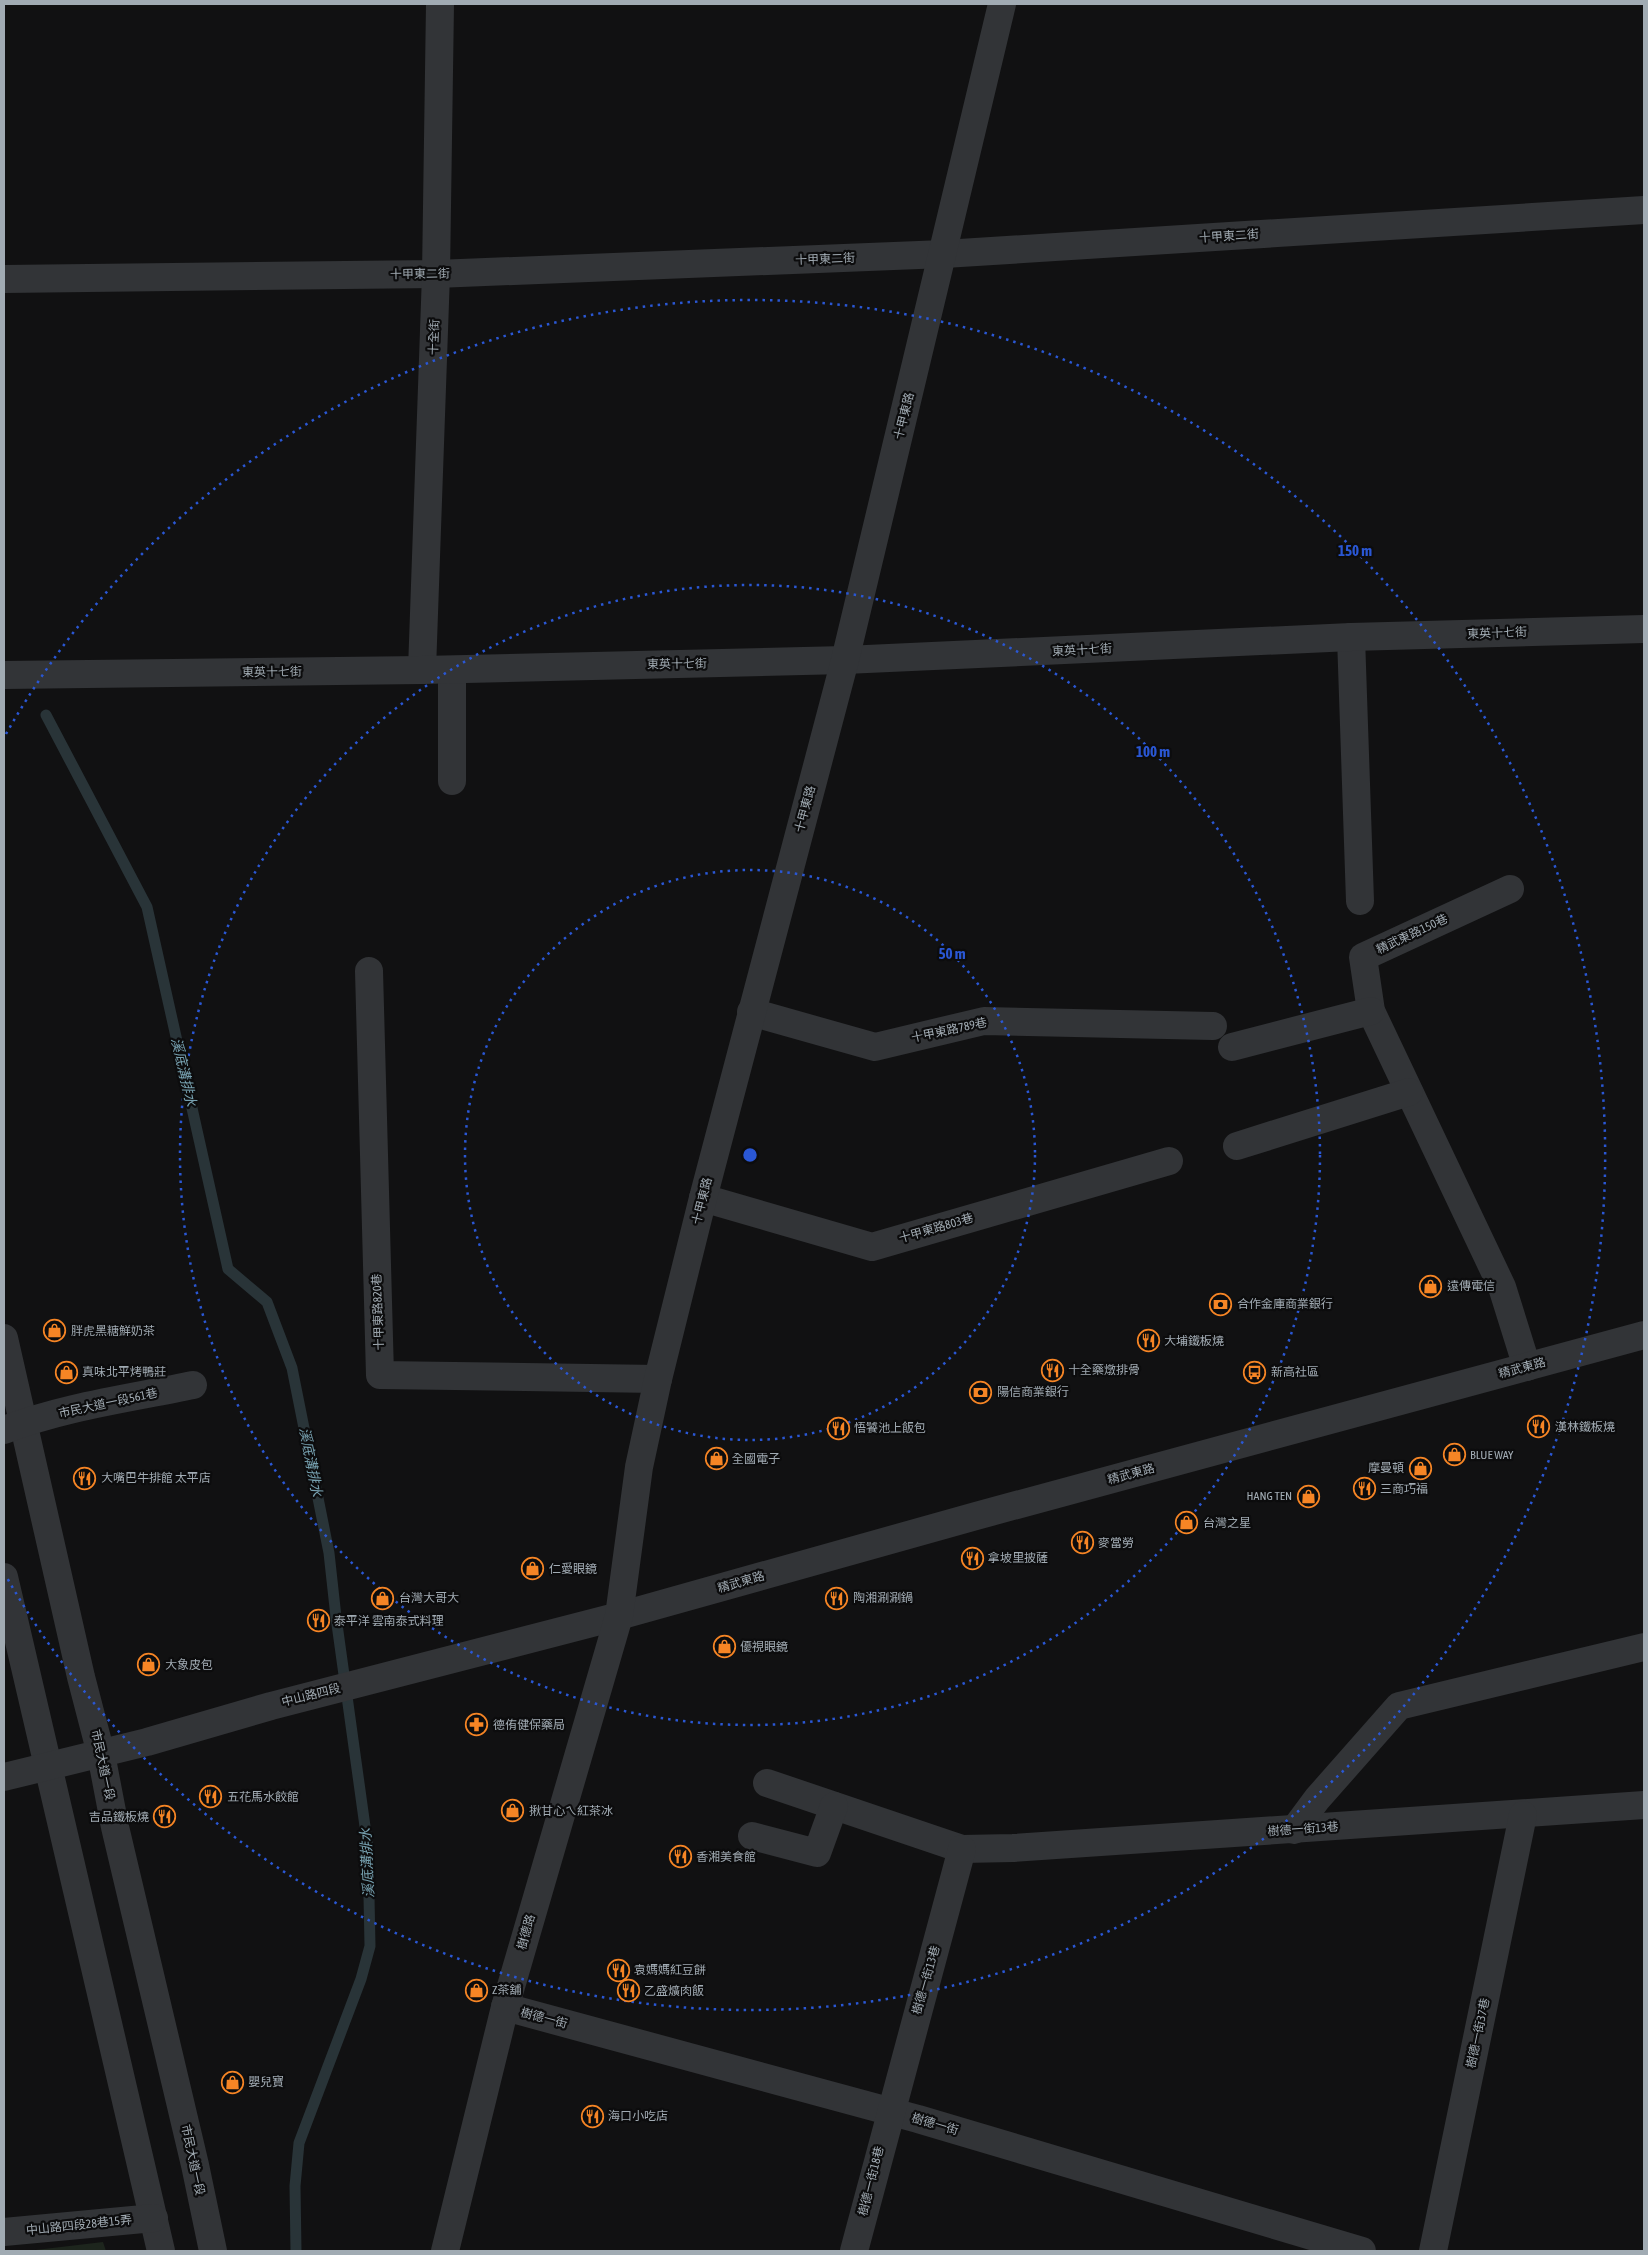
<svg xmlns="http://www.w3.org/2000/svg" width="1648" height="2255" viewBox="0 0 1648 2255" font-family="'Asap Condensed','Noto Sans TC',sans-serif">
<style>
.green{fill:#1d251d}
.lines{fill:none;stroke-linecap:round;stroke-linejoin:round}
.stream{stroke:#293438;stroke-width:11}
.minor{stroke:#323437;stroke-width:28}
.ring{fill:none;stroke:#2a57d4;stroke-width:2.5;stroke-dasharray:2.5 5}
.labels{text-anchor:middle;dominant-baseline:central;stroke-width:4.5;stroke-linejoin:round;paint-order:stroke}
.street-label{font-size:12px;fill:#a1abb3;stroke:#0c0c0d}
.poi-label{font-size:12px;fill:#a1abb3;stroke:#0c0c0d;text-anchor:start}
.water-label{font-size:14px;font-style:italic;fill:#77a1b0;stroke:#0c0c0d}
.centre{fill:#2a57d4;stroke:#0c0c0d;stroke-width:2.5}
.ring-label{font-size:15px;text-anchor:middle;font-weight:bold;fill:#2a57d4;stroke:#0c0c0d;stroke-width:4.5;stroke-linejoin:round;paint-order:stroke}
</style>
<rect width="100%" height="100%" fill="#111112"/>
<polygon class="green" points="103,2242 106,2251 27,2251"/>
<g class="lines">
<polyline class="stream" points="46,715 147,907 228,1269 267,1302 292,1368 329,1553 336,1617 368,1848 370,1946 361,1979 299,2143 295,2186 296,2251"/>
<g class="minor">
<polyline points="4,279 436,274 944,254 1644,210"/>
<polyline points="1351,637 1360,901"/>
<polyline points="422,670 436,274 440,4"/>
<polyline points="452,670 452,781"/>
<polyline points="4,675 422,670 845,660 1351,637 1644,629"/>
<polyline points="1510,889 1363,957 1371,1011 1502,1287 1527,1367"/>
<polyline points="369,971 380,1375 658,1379"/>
<polyline points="751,1012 875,1047 984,1021 1213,1026"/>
<polyline points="1232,1047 1371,1011"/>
<polyline points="1237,1146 1409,1092"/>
<polyline points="703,1198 872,1247 1169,1161"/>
<polyline points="4,1338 81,1677 101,1754 115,1827 195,2165 213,2251"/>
<path d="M4 1430C62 1407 131 1398 193 1385"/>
<polyline points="4,1577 161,2251"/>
<polyline points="4,1777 147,1742 271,1706 619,1616 976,1516 1644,1335"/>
<polyline points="767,1783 962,1849 1013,1848 1644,1805"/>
<polyline points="1294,1830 1317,1799 1399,1706 1644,1647"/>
<polyline points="752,1836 817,1853 834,1806"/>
<polyline points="505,2007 918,2119 1362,2251"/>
<polyline points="4,2232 154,2218"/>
<polyline points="445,2251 505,2007 619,1616 639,1467 658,1379 703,1198 845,660 1002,4"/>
<polyline points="854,2251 962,1849"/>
<polyline points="1433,2251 1523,1815"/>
</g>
</g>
<g class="ring">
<circle cx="750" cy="1155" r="285"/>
<circle cx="750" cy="1155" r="570"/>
<path d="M6 734A855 855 0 1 1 6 1576"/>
</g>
<defs>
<symbol id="shop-ring" viewBox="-11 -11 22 22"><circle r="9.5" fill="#0c0c0d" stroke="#f68525" stroke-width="1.5"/><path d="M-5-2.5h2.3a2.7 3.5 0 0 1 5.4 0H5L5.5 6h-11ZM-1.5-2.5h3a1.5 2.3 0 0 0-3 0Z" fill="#f68525"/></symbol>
<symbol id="bank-ring" viewBox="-11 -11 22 22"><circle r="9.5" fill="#0c0c0d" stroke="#f68525" stroke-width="1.5"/><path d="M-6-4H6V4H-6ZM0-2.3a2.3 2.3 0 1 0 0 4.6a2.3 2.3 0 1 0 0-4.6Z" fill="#f68525"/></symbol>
<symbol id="restaurant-ring" viewBox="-11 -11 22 22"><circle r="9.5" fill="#0c0c0d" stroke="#f68525" stroke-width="1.5"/><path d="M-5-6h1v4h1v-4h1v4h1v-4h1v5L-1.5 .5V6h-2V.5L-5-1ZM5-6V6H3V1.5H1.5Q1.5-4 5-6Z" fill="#f68525"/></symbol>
<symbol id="bus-ring" viewBox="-11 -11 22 22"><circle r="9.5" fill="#0c0c0d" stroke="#f68525" stroke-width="1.5"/><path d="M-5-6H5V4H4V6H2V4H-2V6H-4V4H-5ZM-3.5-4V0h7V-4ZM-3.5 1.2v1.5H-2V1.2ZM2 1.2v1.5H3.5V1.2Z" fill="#f68525"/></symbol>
<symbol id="pharmacy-ring" viewBox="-11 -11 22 22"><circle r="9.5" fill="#0c0c0d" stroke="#f68525" stroke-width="1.5"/><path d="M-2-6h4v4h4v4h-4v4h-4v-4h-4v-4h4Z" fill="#f68525"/></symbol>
</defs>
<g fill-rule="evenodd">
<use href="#shop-ring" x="1418" y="1274" width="25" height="25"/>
<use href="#bank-ring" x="1208" y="1292" width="25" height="25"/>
<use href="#shop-ring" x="42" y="1318" width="25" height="25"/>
<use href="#restaurant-ring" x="1136" y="1328" width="25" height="25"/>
<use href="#restaurant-ring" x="1040" y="1358" width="25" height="25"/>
<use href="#shop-ring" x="54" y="1360" width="25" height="25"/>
<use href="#bus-ring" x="1242" y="1360" width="25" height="25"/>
<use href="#bank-ring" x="968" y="1380" width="25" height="25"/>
<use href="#restaurant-ring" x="1526" y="1414" width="25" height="25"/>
<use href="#restaurant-ring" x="826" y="1416" width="25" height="25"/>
<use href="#shop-ring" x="1442" y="1442" width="25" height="25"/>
<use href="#shop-ring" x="704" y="1446" width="25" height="25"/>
<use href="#shop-ring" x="1408" y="1456" width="25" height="25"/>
<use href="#restaurant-ring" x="72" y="1466" width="25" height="25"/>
<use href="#restaurant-ring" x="1352" y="1476" width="25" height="25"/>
<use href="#shop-ring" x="1296" y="1484" width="25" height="25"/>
<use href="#shop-ring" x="1174" y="1510" width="25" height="25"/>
<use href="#restaurant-ring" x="1070" y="1530" width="25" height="25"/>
<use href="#restaurant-ring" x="960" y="1546" width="25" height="25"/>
<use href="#shop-ring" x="520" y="1556" width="25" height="25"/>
<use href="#shop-ring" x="370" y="1586" width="25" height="25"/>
<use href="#restaurant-ring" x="824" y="1586" width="25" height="25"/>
<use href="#restaurant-ring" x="306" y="1608" width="25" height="25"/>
<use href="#shop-ring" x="712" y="1634" width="25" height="25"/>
<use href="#shop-ring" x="136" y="1652" width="25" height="25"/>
<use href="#pharmacy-ring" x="464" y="1712" width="25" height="25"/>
<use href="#restaurant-ring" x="198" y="1784" width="25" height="25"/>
<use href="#shop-ring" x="500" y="1798" width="25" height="25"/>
<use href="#restaurant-ring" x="152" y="1804" width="25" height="25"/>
<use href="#restaurant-ring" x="668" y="1844" width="25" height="25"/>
<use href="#restaurant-ring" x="606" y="1958" width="25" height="25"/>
<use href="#shop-ring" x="464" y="1978" width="25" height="25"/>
<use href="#restaurant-ring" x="616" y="1978" width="25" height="25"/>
<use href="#shop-ring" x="220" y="2070" width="25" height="25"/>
<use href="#restaurant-ring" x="580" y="2104" width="25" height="25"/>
</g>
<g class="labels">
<g class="street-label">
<text transform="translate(1229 236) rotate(-4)">十甲東二街</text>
<text transform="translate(825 259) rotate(-2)">十甲東二街</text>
<text transform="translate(420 274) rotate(-1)">十甲東二街</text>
<text transform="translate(434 337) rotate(-88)">十全街</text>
<text transform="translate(904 416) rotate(-76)">十甲東路</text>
<text transform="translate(1497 633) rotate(-2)">東英十七街</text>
<text transform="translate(1082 650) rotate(-3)">東英十七街</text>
<text transform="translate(677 664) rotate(-1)">東英十七街</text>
<text transform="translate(272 672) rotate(-1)">東英十七街</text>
<text transform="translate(805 809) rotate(-75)">十甲東路</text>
<text transform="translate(1412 934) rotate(-25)">精武東路150巷</text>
<text transform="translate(949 1030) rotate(-12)">十甲東路789巷</text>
<text transform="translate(702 1201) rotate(-76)">十甲東路</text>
<text transform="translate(936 1228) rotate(-16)">十甲東路803巷</text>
<text transform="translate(378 1312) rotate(-92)">十甲東路820巷</text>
<text transform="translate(1522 1368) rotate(-15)">精武東路</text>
<text transform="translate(108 1403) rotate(-12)">市民大道一段561巷</text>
<text transform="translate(1131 1474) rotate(-15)">精武東路</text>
<text transform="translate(741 1582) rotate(-16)">精武東路</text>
<text transform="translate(311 1695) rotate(-14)">中山路四段</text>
<text transform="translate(103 1765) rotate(78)">市民大道一段</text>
<text transform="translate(1303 1829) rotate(-4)">樹德一街13巷</text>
<text transform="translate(526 1932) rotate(-74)">樹德路</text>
<text transform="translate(926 1980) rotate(-74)">樹德一街13巷</text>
<text transform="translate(544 2018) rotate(15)">樹德一街</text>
<text transform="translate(1478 2033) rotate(-78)">樹德一街37巷</text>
<text transform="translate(935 2124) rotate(16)">樹德一街</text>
<text transform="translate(193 2160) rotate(78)">市民大道一段</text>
<text transform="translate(871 2181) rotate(-76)">樹德一街18巷</text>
<text transform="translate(79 2225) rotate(-6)">中山路四段28巷15弄</text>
</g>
<g class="poi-label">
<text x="1447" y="1286">遠傳電信</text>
<text x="1237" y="1304">合作金庫商業銀行</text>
<text x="71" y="1331">胖虎黑糖鮮奶茶</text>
<text x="1164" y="1341">大埔鐵板燒</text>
<text x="1068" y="1370">十全藥燉排骨</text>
<text x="82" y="1372">真味北平烤鴨莊</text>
<text x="1271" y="1372">新高社區</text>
<text x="997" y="1392">陽信商業銀行</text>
<text x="1555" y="1427">漢林鐵板燒</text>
<text x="854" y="1428">悟饕池上飯包</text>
<text x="1470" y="1455">BLUE WAY</text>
<text x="732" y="1459">全國電子</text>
<text x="1404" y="1468" text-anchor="end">摩曼頓</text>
<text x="101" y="1478">大嘴巴牛排館 太平店</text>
<text x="1380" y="1489">三商巧福</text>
<text x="1292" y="1496" text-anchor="end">HANG TEN</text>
<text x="1203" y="1523">台灣之星</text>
<text x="1098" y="1543">麥當勞</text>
<text x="988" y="1558">拿坡里披薩</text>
<text x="549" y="1569">仁愛眼鏡</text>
<text x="399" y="1598">台灣大哥大</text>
<text x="853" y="1598">陶湘涮涮鍋</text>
<text x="334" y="1621">泰平洋 雲南泰式料理</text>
<text x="740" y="1647">優視眼鏡</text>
<text x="165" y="1665">大象皮包</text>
<text x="493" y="1725">德侑健保藥局</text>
<text x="227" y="1797">五花馬水餃館</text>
<text x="529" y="1811">揪甘心ㄟ紅茶冰</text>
<text x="149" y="1817" text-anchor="end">吉品鐵板燒</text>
<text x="696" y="1857">香湘美食館</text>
<text x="634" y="1970">袁媽媽紅豆餅</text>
<text x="492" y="1990">Z茶舖</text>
<text x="644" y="1991">乙盛爌肉飯</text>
<text x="248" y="2082">嬰兒寶</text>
<text x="608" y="2116">海口小吃店</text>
</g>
<g class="water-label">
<text transform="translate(184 1072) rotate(77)">溪底溝排水</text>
<text transform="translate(311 1462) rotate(79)">溪底溝排水</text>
<text transform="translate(367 1863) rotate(-93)">溪底溝排水</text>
</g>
</g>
<circle cx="750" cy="1155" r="8" class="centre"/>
<g class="ring-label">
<text x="1355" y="556">150 m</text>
<text x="1153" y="757">100 m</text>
<text x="952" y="959">50 m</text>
</g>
<rect width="1648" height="2255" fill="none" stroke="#a1abb3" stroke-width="10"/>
</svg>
